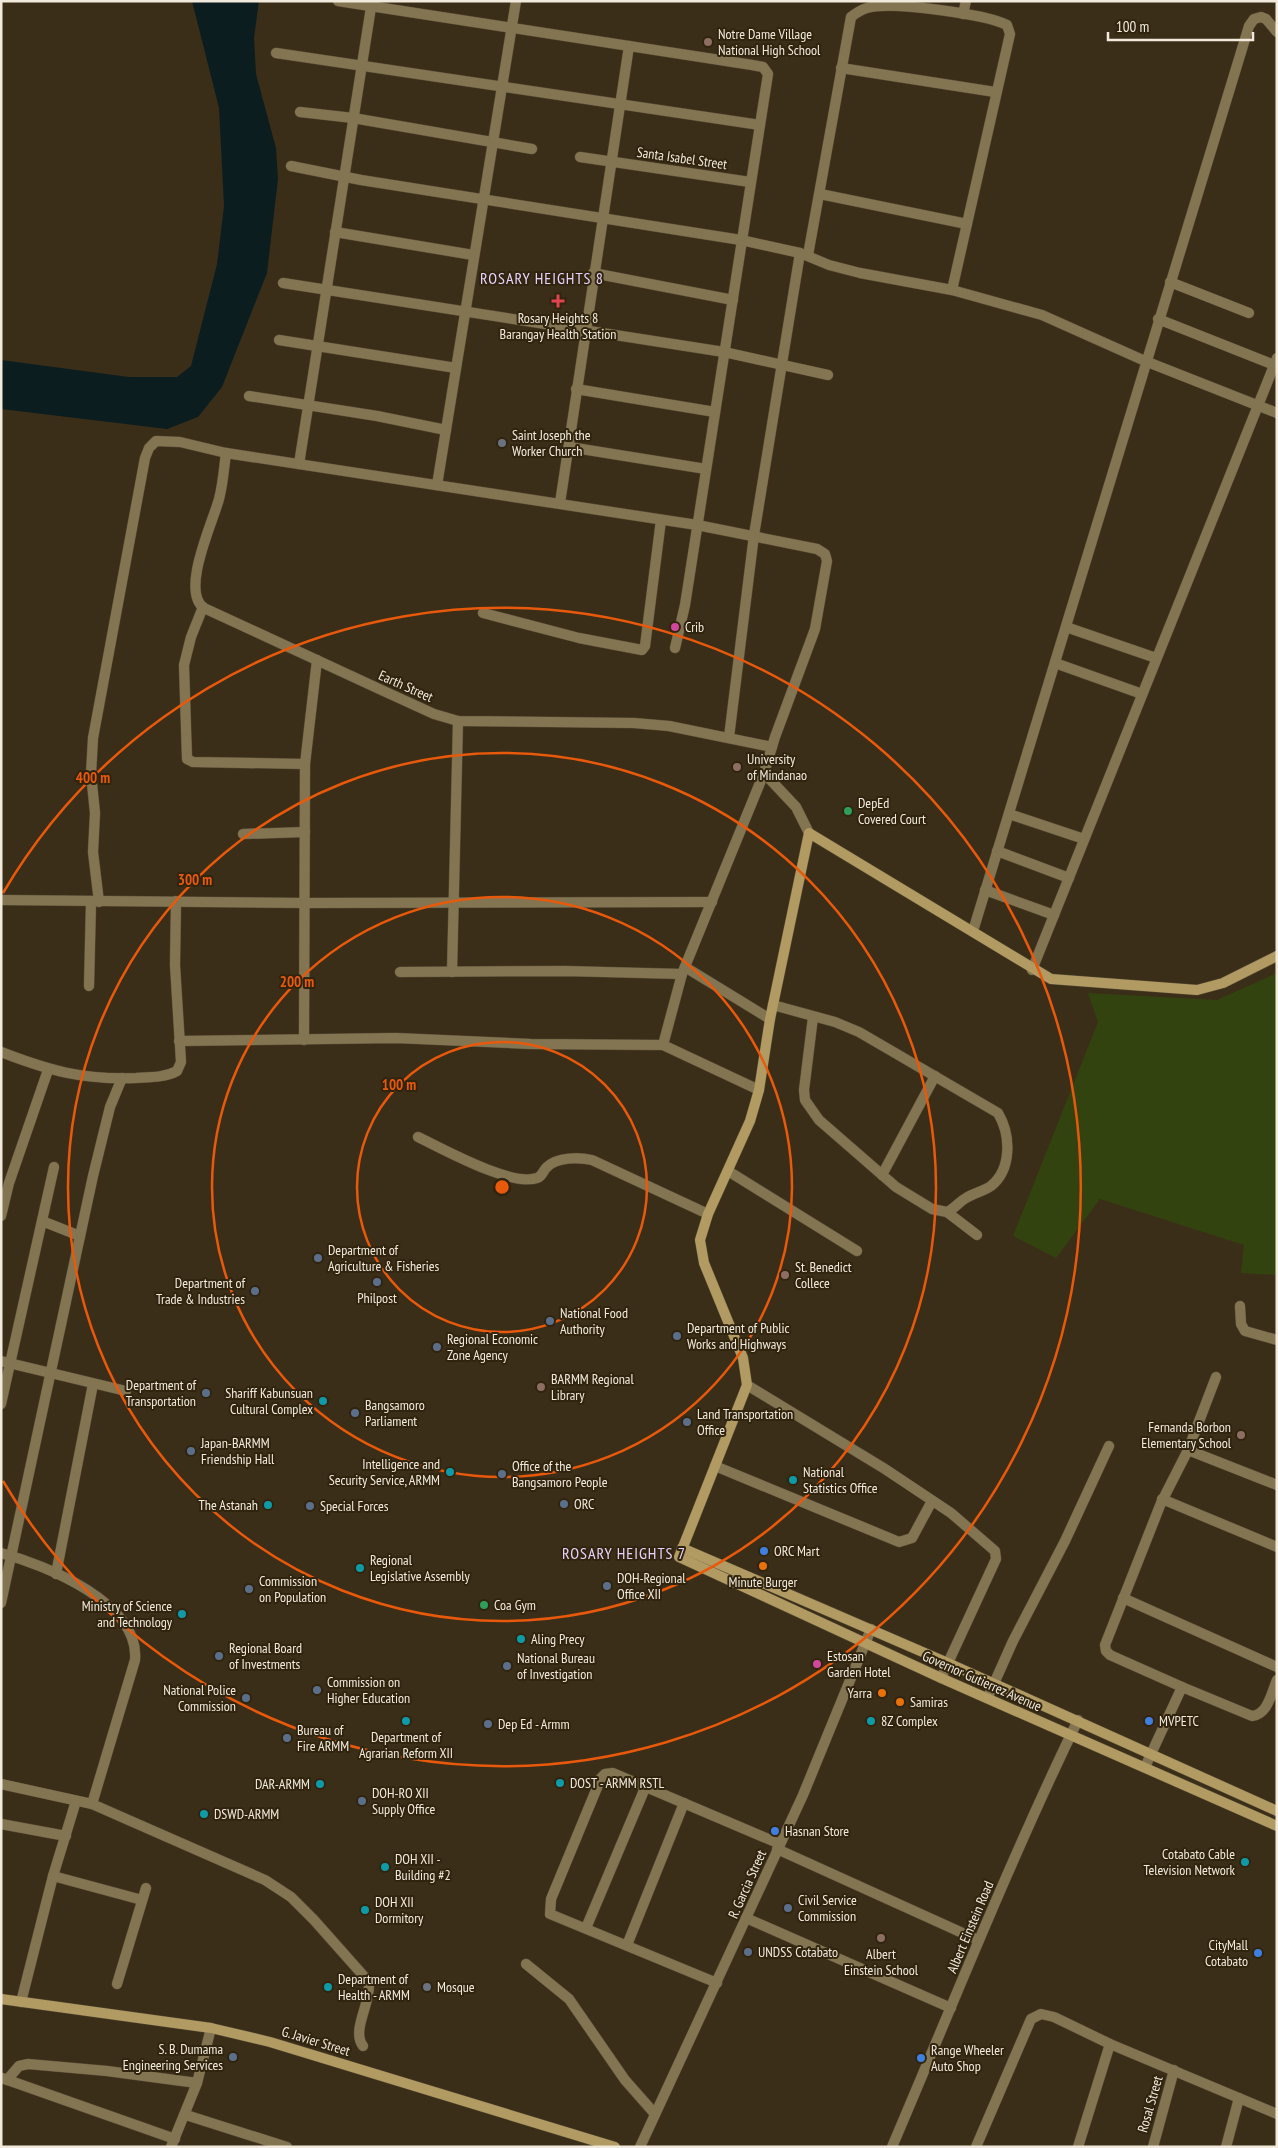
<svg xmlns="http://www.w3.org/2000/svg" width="1278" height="2148" viewBox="0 0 1278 2148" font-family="'PT Sans Narrow',sans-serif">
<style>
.green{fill:#334310}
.water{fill:#0c1d20}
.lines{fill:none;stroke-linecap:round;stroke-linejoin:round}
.street-casing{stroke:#584c37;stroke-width:11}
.secondary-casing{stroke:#584c37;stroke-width:11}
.street{stroke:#837552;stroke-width:10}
.secondary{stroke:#b29b62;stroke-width:10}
.ring{fill:none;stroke:#e8590c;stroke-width:2.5}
.education-dot{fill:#8d6e63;stroke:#30240e;stroke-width:2}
.health-dot{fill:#e0444e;stroke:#30240e;stroke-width:2}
.worship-dot{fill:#6b7280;stroke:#30240e;stroke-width:2}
.hotel-dot{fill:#d1479c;stroke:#30240e;stroke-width:2}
.leisure-dot{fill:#2e9e5b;stroke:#30240e;stroke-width:2}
.service-dot{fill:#5c6f8a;stroke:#30240e;stroke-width:2}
.culture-dot{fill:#0f9aa8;stroke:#30240e;stroke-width:2}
.shop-dot{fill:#3f7fe0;stroke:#30240e;stroke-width:2}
.food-dot{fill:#e8710a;stroke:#30240e;stroke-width:2}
.labels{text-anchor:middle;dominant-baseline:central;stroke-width:4;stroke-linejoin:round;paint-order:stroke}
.poi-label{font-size:14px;fill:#f2eadc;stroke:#30240e;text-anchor:start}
.street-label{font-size:14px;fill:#f2eadc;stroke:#30240e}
.quarter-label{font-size:16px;letter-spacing:1px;fill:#e9d3fc;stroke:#30240e}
.centre{fill:#e8590c;stroke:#30240e;stroke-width:2.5}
.ring-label{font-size:15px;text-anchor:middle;font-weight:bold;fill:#e8590c;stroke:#30240e;stroke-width:4;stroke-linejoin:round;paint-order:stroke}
</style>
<rect width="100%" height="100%" fill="#3b2e18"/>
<polygon class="green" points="1277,973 1277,1275 1241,1273 1244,1245 1100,1199 1056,1258 1013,1236 1098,1022 1088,993 1217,1000"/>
<polygon class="water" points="192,1 259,1 254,38 256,74 276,148 278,179 267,273 222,387 198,417 167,429 1,409 1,360 129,377 177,377 191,366 217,264 224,206 219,108"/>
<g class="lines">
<defs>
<g id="street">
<polyline points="338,1 752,65 763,67 768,74 685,605 675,648"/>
<polyline points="963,14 966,1"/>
<polyline points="276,53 760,125"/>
<polyline points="841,68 995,92"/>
<polyline points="300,112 353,118 532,149"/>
<polyline points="580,157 750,182"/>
<polyline points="291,166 361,180 741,240 800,253 829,265 860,273 952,290 1042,315 1145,361 1277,413"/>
<polyline points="820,194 967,224"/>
<polyline points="335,232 473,255"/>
<path d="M808 255 851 17C856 13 860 10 867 8 891 1 985 14 1007 25L1010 34 952 290"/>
<polyline points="593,273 733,300"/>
<polyline points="1170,282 1249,313"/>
<polyline points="283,283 724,352 828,375"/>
<polyline points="1158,319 1274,365"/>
<polyline points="279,340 456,368"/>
<polyline points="576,389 715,412"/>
<polyline points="249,396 377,416 446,430"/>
<polyline points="569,447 706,469"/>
<path d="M226 453C224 468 223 484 219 499 213 522 180 591 204 608L388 693 434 714 458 721 634 723 669 726 772 747"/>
<polyline points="299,464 372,1"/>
<polyline points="437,485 516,1"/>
<polyline points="560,503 629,46"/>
<polyline points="203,607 191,637 184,665 187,759 193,762 305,764"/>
<polyline points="483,613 579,638 642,650 645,646 661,520"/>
<polyline points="1066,627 1156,658"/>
<polyline points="1055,663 1142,694"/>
<polyline points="729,737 754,535 800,253"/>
<polyline points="764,773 796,807 809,833"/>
<polyline points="1009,814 1084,839"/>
<polyline points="243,834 305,832"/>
<polyline points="997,851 1069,878"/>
<polyline points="985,890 1054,915"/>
<polyline points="1,900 305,903 712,902"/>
<polyline points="99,902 93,852 95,813 91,774 93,738 145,458 149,448 156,441 180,442 226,453 697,525 817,549 825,554 827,561 815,629 775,737 764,773 682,974 663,1045"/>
<polyline points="973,931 1249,26 1254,19 1261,17 1266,19 1277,32"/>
<polyline points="685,967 770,1019"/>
<polyline points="1032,970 1277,358"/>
<polyline points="400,972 565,971 682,974"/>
<polyline points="452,972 458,721"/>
<polyline points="89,986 91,902"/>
<path d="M773 1005 835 1022 859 1032 998 1113C1011 1135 1012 1169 991 1186 984 1191 974 1193 966 1198 959 1202 954 1209 947 1212"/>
<polyline points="813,1017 804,1090 805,1100 819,1120 896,1187 932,1209 947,1212 977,1235"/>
<polyline points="304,1040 305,764 317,660"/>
<polyline points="179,1041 396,1038 531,1044 663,1045 759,1090"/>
<path d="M1 1052C50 1071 83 1080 136 1078 149 1077 164 1078 177 1071L181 1062 175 965 176 901"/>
<path d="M418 1137C443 1149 511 1187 537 1178 543 1176 543 1170 547 1167 557 1157 579 1157 592 1160L708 1214"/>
<polyline points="728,1171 857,1251"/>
<polyline points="882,1175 935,1076"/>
<polyline points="1,1216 9,1183 48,1070"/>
<polyline points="42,1221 80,1236"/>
<polyline points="1240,1306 1241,1324 1245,1331 1277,1340"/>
<polyline points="1,1361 126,1391"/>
<polyline points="747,1385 885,1469 951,1513 995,1551 996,1559 941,1678"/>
<polyline points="1,1404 54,1167"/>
<polyline points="1188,1450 1216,1377"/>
<polyline points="715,1466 899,1542 912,1538 932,1501"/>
<polyline points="1162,1499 1277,1547"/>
<path d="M1 1553C46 1565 140 1603 135 1660L92 1804 265 1880 291 1897 314 1920 369 1982C371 2004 351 2030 363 2046"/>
<polyline points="56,1574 93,1384"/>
<polyline points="1123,1598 1277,1667"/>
<polyline points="1,1603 93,1176 110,1107 122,1078"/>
<polyline points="1182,1687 1110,1655 1106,1651 1105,1645 1161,1503 1188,1450 1277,1485"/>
<polyline points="988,1697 1013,1641 1065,1541 1109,1446"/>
<path d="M1145 1767 1182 1687 1252 1716C1268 1714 1271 1694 1277 1680"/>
<polyline points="1,1784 92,1804"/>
<polyline points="1,1824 66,1836"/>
<polyline points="777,1849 978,1940"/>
<polyline points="53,1876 142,1900"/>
<polyline points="746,1918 951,2008"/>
<polyline points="586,1928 645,1788"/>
<polyline points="627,1945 684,1803"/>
<polyline points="526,1964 569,1999 625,2080 655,2114"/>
<polyline points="717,1983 550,1914 551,1899 601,1778 605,1774 613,1773 780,1844"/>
<polyline points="117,1984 146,1888"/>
<polyline points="21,2002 53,1876 76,1801"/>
<polyline points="2,2078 175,2139"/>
<polyline points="7,2080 19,2066 28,2064 107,2071 197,2083"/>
<polyline points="186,2115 287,2147"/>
<polyline points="171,2147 197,2083 211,2028"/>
<polyline points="640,2147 803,1795 871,1629"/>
<path d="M892 2147C953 2004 1010 1860 1078 1720"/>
<polyline points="976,2147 1031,2019 1041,2014 1054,2017 1110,2044 1277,2114"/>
<polyline points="1078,2147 1110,2044"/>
<polyline points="1153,2147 1174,2070"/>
<polyline points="1226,2147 1239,2098"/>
</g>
<g id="secondary">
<polyline points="1277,956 1223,983 1197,990 1051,979 809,833 770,1019 759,1090 750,1121 708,1214 700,1240 704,1263 743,1358 747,1385 679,1557 941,1678 1277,1826"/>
<polyline points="682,1548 948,1663 1277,1811"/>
<polyline points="1,1999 211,2028 270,2042 615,2147"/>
</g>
</defs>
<use href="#street" class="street-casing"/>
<use href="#secondary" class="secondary-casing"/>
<use href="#street" class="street"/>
<use href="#secondary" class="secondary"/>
</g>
<g class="ring">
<circle cx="502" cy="1187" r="145"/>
<circle cx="502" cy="1187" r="290"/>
<circle cx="502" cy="1187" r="434"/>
<path d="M3 893A579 579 0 1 1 3 1481"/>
</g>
<g class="education-dot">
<circle cx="708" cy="42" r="5"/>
<circle cx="737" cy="767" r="5"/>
<circle cx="785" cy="1275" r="5"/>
<circle cx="541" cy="1387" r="5"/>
<circle cx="1241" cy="1435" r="5"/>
<circle cx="881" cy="1938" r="5"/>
</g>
<path class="health-dot" d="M555.5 293.5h5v5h5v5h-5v5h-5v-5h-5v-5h5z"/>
<g class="worship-dot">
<circle cx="502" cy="443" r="5"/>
<circle cx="427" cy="1987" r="5"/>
</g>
<g class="hotel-dot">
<circle cx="675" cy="627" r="5"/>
<circle cx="817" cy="1664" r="5"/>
</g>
<g class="leisure-dot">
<circle cx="848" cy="811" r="5"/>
<circle cx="484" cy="1605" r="5"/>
</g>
<g class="service-dot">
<circle cx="318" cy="1258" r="5"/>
<circle cx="377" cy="1282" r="5"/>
<circle cx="255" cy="1291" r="5"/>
<circle cx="550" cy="1321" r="5"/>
<circle cx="677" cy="1336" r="5"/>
<circle cx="437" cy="1347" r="5"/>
<circle cx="206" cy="1393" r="5"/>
<circle cx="355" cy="1413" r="5"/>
<circle cx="687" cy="1422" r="5"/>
<circle cx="191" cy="1451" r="5"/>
<circle cx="502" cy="1474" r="5"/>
<circle cx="564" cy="1504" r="5"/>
<circle cx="310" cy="1506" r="5"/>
<circle cx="607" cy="1586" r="5"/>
<circle cx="249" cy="1589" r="5"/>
<circle cx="219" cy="1656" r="5"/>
<circle cx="507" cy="1666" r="5"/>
<circle cx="317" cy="1690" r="5"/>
<circle cx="246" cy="1698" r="5"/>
<circle cx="488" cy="1724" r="5"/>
<circle cx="287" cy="1738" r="5"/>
<circle cx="362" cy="1801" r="5"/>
<circle cx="788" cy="1908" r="5"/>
<circle cx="748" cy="1952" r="5"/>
<circle cx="233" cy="2057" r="5"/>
</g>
<g class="culture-dot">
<circle cx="323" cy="1401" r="5"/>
<circle cx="450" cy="1472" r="5"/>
<circle cx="793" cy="1480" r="5"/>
<circle cx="268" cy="1505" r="5"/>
<circle cx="360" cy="1568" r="5"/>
<circle cx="182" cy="1614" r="5"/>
<circle cx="521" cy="1639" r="5"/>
<circle cx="406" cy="1721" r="5"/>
<circle cx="871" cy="1721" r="5"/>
<circle cx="560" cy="1783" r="5"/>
<circle cx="320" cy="1784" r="5"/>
<circle cx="204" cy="1814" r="5"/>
<circle cx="1245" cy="1862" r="5"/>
<circle cx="385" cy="1867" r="5"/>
<circle cx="365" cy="1910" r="5"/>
<circle cx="328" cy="1987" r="5"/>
</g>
<g class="shop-dot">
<circle cx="764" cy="1551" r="5"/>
<circle cx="1149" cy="1721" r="5"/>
<circle cx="775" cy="1831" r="5"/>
<circle cx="1258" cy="1953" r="5"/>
<circle cx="921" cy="2058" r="5"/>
</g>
<g class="food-dot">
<circle cx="763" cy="1566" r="5"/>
<circle cx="882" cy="1693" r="5"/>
<circle cx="900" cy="1702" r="5"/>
</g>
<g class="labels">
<g class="poi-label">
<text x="718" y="34">Notre Dame Village<tspan x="718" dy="16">National High School</tspan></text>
<text x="558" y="318" text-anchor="middle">Rosary Heights 8<tspan x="558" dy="16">Barangay Health Station</tspan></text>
<text x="512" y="435">Saint Joseph the<tspan x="512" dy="16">Worker Church</tspan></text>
<text x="685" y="627">Crib</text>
<text x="747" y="759">University<tspan x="747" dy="16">of Mindanao</tspan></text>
<text x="858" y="803">DepEd<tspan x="858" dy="16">Covered Court</tspan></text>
<text x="328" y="1250">Department of<tspan x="328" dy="16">Agriculture &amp; Fisheries</tspan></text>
<text x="795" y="1267">St. Benedict<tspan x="795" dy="16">Collece</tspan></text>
<text x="245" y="1283" text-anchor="end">Department of<tspan x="245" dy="16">Trade &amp; Industries</tspan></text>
<text x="377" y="1298" text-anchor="middle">Philpost</text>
<text x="560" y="1313">National Food<tspan x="560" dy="16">Authority</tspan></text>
<text x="687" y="1328">Department of Public<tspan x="687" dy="16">Works and Highways</tspan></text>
<text x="447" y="1339">Regional Economic<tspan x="447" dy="16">Zone Agency</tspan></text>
<text x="551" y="1379">BARMM Regional<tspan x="551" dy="16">Library</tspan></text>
<text x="196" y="1385" text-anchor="end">Department of<tspan x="196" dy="16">Transportation</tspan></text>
<text x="313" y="1393" text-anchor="end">Shariff Kabunsuan<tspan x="313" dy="16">Cultural Complex</tspan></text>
<text x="365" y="1405">Bangsamoro<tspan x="365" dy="16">Parliament</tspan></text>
<text x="697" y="1414">Land Transportation<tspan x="697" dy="16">Office</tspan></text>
<text x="1231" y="1427" text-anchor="end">Fernanda Borbon<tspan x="1231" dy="16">Elementary School</tspan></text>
<text x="201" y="1443">Japan-BARMM<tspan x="201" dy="16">Friendship Hall</tspan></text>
<text x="440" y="1464" text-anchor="end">Intelligence and<tspan x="440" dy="16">Security Service, ARMM</tspan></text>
<text x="512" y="1466">Office of the<tspan x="512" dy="16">Bangsamoro People</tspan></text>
<text x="803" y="1472">National<tspan x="803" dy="16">Statistics Office</tspan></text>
<text x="574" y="1504">ORC</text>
<text x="258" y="1505" text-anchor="end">The Astanah</text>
<text x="320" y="1506">Special Forces</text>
<text x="774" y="1551">ORC Mart</text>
<text x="370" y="1560">Regional<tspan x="370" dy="16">Legislative Assembly</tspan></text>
<text x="617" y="1578">DOH-Regional<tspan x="617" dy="16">Office XII</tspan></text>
<text x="259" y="1581">Commission<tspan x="259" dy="16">on Population</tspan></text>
<text x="763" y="1582" text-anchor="middle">Minute Burger</text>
<text x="494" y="1605">Coa Gym</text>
<text x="172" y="1606" text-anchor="end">Ministry of Science<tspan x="172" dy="16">and Technology</tspan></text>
<text x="531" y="1639">Aling Precy</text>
<text x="229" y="1648">Regional Board<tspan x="229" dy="16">of Investments</tspan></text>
<text x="827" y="1656">Estosan<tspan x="827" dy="16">Garden Hotel</tspan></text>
<text x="517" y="1658">National Bureau<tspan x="517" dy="16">of Investigation</tspan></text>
<text x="327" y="1682">Commission on<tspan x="327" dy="16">Higher Education</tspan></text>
<text x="236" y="1690" text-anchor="end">National Police<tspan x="236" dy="16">Commission</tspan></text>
<text x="872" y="1693" text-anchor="end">Yarra</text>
<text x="910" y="1702">Samiras</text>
<text x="881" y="1721">8Z Complex</text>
<text x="1159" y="1721">MVPETC</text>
<text x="498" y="1724">Dep Ed - Armm</text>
<text x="297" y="1730">Bureau of<tspan x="297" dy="16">Fire ARMM</tspan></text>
<text x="406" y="1737" text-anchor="middle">Department of<tspan x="406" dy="16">Agrarian Reform XII</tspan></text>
<text x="570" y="1783">DOST - ARMM RSTL</text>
<text x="310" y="1784" text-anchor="end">DAR-ARMM</text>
<text x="372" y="1793">DOH-RO XII<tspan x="372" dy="16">Supply Office</tspan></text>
<text x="214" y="1814">DSWD-ARMM</text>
<text x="785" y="1831">Hasnan Store</text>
<text x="1235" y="1854" text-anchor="end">Cotabato Cable<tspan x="1235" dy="16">Television Network</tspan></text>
<text x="395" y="1859">DOH XII -<tspan x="395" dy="16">Building #2</tspan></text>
<text x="798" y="1900">Civil Service<tspan x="798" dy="16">Commission</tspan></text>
<text x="375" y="1902">DOH XII<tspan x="375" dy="16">Dormitory</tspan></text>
<text x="1248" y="1945" text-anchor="end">CityMall<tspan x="1248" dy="16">Cotabato</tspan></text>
<text x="758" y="1952">UNDSS Cotabato</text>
<text x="881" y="1954" text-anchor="middle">Albert<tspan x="881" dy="16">Einstein School</tspan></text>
<text x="338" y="1979">Department of<tspan x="338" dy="16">Health - ARMM</tspan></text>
<text x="437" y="1987">Mosque</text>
<text x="223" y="2049" text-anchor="end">S. B. Dumama<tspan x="223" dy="16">Engineering Services</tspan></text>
<text x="931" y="2050">Range Wheeler<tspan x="931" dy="16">Auto Shop</tspan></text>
</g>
<g class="street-label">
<text transform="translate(682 158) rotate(8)">Santa Isabel Street</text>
<text transform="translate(406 686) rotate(24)">Earth Street</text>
<text transform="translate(982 1681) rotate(24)">Governor Gutierrez Avenue</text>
<text transform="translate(747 1884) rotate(-66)">R. Garcia Street</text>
<text transform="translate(970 1927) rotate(-67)">Albert Einstein Road</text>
<text transform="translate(316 2041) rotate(17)">G. Javier Street</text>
<text transform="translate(1150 2104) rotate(-74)">Rosal Street</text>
</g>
<g class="quarter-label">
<text x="542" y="278">ROSARY HEIGHTS 8</text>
<text x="624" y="1553">ROSARY HEIGHTS 7</text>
</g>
</g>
<circle cx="502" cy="1187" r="8" class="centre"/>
<g class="ring-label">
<text x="93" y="783">400 m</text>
<text x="195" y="885">300 m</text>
<text x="297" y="987">200 m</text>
<text x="399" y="1090">100 m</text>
</g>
<rect width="1278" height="2148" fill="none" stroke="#f2eadc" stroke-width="5"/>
<path d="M1108 32v8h145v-8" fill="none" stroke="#f2eadc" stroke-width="2.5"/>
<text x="1116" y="32" font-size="15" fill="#f2eadc" stroke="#30240e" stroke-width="4" paint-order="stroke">100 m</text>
</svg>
